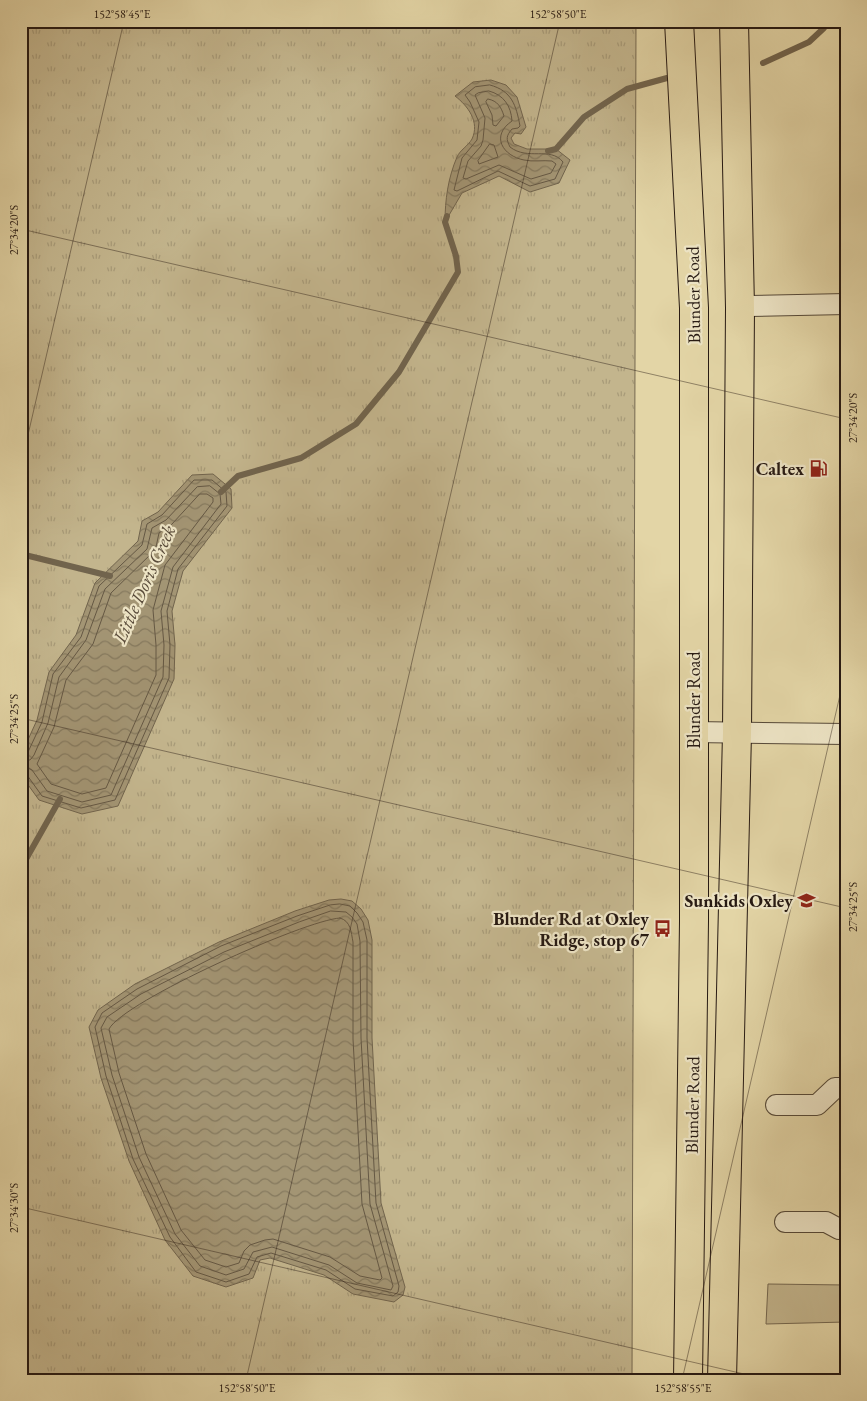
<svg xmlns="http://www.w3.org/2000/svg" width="867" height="1401" viewBox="0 0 867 1401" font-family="'EB Garamond',serif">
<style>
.grass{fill:url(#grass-tufts);stroke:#756850}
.park{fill:#c3b58d;stroke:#756850}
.water{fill:url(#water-waves);stroke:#71644d}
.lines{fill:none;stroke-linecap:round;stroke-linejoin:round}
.shore{stroke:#655844;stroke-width:1}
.stream{stroke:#71644d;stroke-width:6}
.building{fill:#897b5f;stroke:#271a13}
.minor-casing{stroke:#564938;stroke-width:22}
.primary-casing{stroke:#271a13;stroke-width:30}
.minor{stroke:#ede4c5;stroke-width:20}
.primary{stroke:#e3d5a6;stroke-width:28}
.ticks{fill:none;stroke:#271a13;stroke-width:1;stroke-opacity:0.45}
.labels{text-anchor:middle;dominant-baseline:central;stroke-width:4.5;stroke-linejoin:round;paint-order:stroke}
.street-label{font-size:18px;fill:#271a13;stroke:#ede4c5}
.poi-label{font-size:18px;font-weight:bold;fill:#271a13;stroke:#ede4c5;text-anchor:end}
.water-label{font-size:19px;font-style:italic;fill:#594b3a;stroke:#ede4c5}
.neatline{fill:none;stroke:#271a13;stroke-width:2}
.ticks-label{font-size:12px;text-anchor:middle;fill:#271a13}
</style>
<defs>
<pattern id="grass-tufts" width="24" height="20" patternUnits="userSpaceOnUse" patternTransform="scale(1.25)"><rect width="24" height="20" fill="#c3b58d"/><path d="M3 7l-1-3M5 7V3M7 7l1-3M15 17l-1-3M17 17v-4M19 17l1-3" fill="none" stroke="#a89b79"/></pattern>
<pattern id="water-waves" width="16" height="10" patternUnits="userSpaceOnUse" patternTransform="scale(1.25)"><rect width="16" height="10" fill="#a39574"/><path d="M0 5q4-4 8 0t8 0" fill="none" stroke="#85795e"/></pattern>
</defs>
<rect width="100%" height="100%" fill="#e3d5a6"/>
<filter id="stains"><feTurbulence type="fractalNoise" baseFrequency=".004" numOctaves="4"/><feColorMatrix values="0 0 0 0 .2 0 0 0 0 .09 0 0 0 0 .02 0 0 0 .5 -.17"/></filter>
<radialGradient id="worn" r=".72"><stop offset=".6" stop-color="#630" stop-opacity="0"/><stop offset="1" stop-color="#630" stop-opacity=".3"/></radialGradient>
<polygon class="grass" points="21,21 636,21 632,1380 21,1380"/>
<polygon class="park" points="768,1284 846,1285 846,1322 766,1324"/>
<g class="water">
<path d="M491 80 506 85 517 97 526 127 521 134 515 133 511 138 514 144 527 149H556L570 160 559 183 530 192 499 176 462 193 445 222C445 200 448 178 457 157 460 150 468 146 472 139 480 122 468 106 455 96L473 82Z"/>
<polygon points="213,474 231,489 232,508 183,571 172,611 175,645 174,679 118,806 82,814 39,800 21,775 21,755 37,720 49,672 76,635 95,583 138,541 142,521 158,512 192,475"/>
<polygon points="341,899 352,901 361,909 368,920 372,940 372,1038 381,1203 405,1287 403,1295 394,1302 353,1294 324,1275 270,1258 260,1260 253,1278 226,1287 193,1276 165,1240 129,1161 101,1078 89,1027 98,1010 135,984 219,942 295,911 329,900"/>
</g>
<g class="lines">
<g class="shore">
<path d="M490 85C512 91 516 105 520 126L518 128 512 129C506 136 506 139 510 147 528 161 550 146 563 162L555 179 530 186 498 171 457 191 454 190 462 158 477 140 479 122 470 102 465 95 475 87Z"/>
<path d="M489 91C504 95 511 106 512 121 490 136 503 156 524 160 533 162 543 160 552 161L556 164 551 173 531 179 499 165 466 179 463 178 468 161 481 146 483 140 485 118 475 95 478 93Z"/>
<path d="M488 99C498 101 501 107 504 116L496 126 493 125 492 115 486 102Z"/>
<polygon points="490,144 494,145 498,157 479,164 478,161"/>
<polygon points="210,486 220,494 221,504 173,567 161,611 164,645 163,677 111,795 82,802 47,791 32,770 24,766 23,764 31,759 34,755 48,723 59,677 86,640 105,589 147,549 152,528 166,520 197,487"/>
<polygon points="200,494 207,494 213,498 213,502 165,565 153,610 156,645 156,675 106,788 82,794 51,784 37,764 54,727 66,680 93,644 111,593 152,553 156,547 159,533 171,525"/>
<polyline points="21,756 26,755 28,752 42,722 53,674 81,637 99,586 142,545 147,524 162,515 194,480 212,480 226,492 227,506 178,569 167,611 170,645 169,678 115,800 81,808 42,796 27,775 21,773"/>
<polygon points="340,904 350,906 357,913 363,922 367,940 367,1038 376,1203 399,1286 398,1292 393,1296 355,1289 326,1270 271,1253 257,1257 249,1274 226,1282 196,1272 170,1237 133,1159 106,1076 95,1027 102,1013 137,989 221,946 297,916 330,905"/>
<polygon points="331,911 346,912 352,917 357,924 360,941 361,1038 370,1204 393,1286 391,1290 357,1283 329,1265 272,1247 253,1252 244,1269 226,1275 200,1266 175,1234 139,1157 112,1075 101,1028 107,1017 141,994 224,952 299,922"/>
<path d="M340 918C351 921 351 932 353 942V1039L362 1204 382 1278 380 1280 360 1276 330 1257 273 1239 265 1240 250 1245 244 1251 239 1263 226 1267 205 1260 181 1230 146 1154 119 1073 109 1029C124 1001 305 920 340 918Z"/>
</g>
<g class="stream">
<polyline points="763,63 809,42 824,28"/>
<polyline points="548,151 556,149 584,117 627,89 667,78"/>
<polyline points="221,492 238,476 301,458 356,424 399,372 458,272 456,256 445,222 447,216"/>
<polyline points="21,554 110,576"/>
<polyline points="21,868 60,799"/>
</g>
</g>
<polygon class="building" points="788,1374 846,1374 846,1380 779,1380"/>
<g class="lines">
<defs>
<g id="minor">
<polyline points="740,308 749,306 846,304"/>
<polyline points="693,732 846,734"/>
<polyline points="776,1105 817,1105 835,1088 846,1088"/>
<polyline points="785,1222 826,1222 839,1229 846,1229"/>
</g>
<g id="primary">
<polyline points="679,21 694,308 694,921 688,1380"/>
<polyline points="722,1380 737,733 740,308 734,21"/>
</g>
</defs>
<use href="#minor" class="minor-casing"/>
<use href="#primary" class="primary-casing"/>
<use href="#minor" class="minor"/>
<use href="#primary" class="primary"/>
</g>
<path class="ticks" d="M21 229 846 419M21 465 124 21M21 718 846 908M21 1207 770 1380M246 1380 560 21M682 1380 846 669"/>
<defs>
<symbol id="fuel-bare" viewBox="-9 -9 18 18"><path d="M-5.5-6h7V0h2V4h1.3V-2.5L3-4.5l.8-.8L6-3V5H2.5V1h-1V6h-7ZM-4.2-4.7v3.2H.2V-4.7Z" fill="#8f2418" stroke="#ede4c5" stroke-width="2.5" paint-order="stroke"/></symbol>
<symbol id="school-bare" viewBox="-9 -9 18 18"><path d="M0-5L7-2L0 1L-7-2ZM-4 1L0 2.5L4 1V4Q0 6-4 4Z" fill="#8f2418" stroke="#ede4c5" stroke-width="2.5" paint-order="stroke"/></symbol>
<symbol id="bus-bare" viewBox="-9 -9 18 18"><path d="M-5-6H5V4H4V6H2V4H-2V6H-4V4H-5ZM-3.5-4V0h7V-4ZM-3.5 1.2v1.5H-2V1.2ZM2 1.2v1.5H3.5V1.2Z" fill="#8f2418" stroke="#ede4c5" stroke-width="2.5" paint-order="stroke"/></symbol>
</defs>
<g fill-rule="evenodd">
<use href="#fuel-bare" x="806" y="456" width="25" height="25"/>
<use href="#school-bare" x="794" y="888" width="25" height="25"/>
<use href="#bus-bare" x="650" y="916" width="25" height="25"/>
</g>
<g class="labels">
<g class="street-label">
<text transform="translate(693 295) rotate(-91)">Blunder Road</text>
<text transform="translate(693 700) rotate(-90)">Blunder Road</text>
<text transform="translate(692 1105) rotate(-89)">Blunder Road</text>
</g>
<g class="poi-label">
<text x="804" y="468">Caltex</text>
<text x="793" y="900">Sunkids Oxley</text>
<text x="649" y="918">Blunder Rd at Oxley<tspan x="649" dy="21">Ridge, stop 67</tspan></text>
</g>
<g class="water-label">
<text transform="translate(144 584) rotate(-66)">Little Doris Creek</text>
</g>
</g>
<rect width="867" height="1401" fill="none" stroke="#e3d5a6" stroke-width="55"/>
<rect x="28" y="28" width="812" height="1346" class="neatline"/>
<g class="ticks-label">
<text x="122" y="18">152°58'45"E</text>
<text x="558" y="18">152°58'50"E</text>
<text transform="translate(14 230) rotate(-90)" y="4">27°34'20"S</text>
<text transform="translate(853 418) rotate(-90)" y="4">27°34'20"S</text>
<text transform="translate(14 719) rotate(-90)" y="4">27°34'25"S</text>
<text transform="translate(853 907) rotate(-90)" y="4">27°34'25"S</text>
<text transform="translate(14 1208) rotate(-90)" y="4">27°34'30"S</text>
<text x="247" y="1392">152°58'50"E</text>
<text x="683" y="1392">152°58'55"E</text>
</g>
<rect width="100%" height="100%" filter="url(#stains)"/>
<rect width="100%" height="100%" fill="url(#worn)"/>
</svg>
